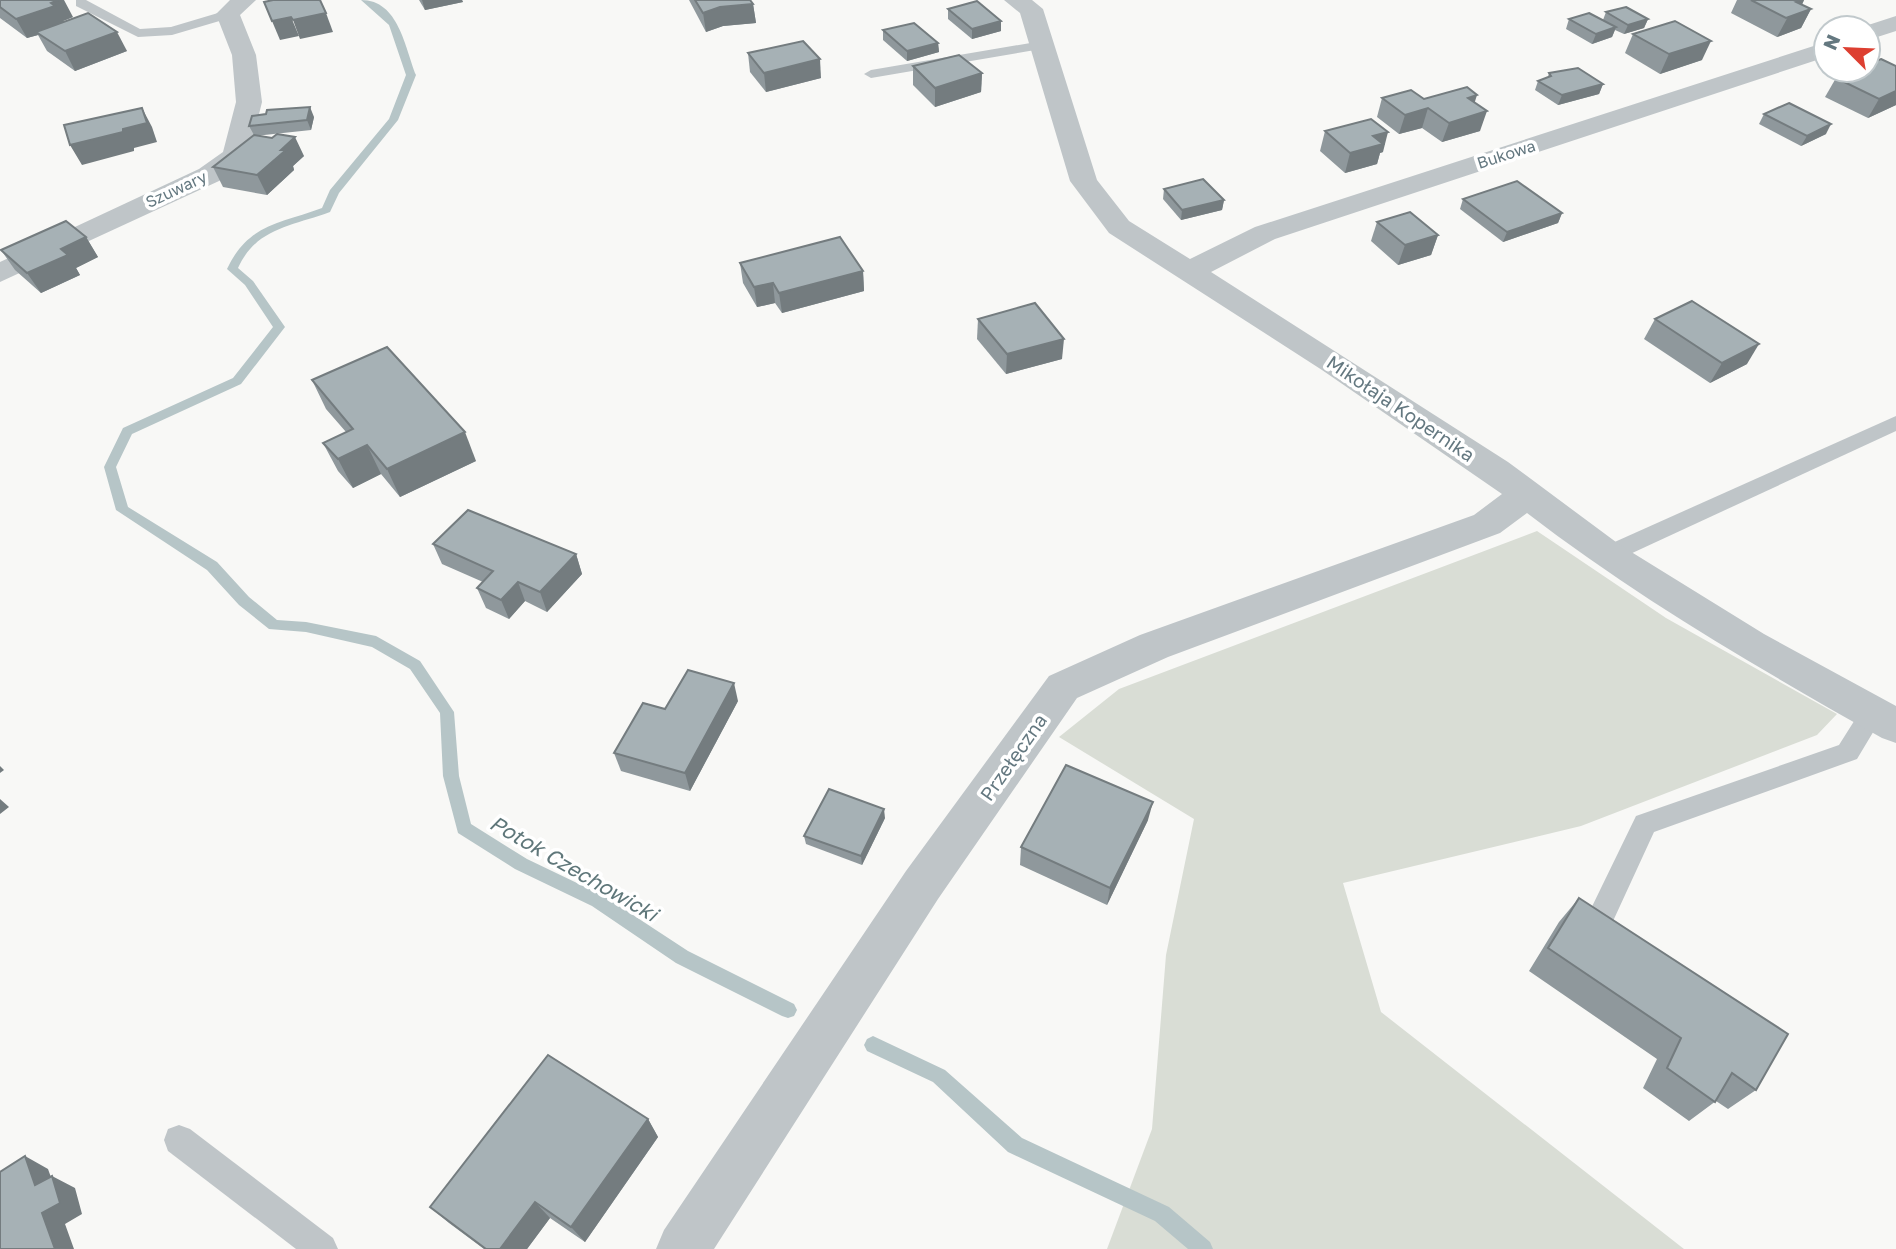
<svg xmlns="http://www.w3.org/2000/svg" width="1896" height="1249" viewBox="0 0 1896 1249" font-family="'Golos Text',sans-serif">
<style>
.green{fill:#d9ddd5}
.lines{fill:none;stroke-linecap:round;stroke-linejoin:round}
.stream{fill:#b6c5c7;fill-rule:evenodd}
.service{fill:#bfc5c8;fill-rule:evenodd}
.minor{fill:#bfc5c8;fill-rule:evenodd}
.wall{fill:#8f989c}
.shaded-wall{fill:#747c7f}
.building{fill:#a6b1b5;stroke:#747c7f;stroke-width:2}
.labels{text-anchor:middle;dominant-baseline:central;stroke-width:7;stroke-linejoin:round;paint-order:stroke}
.far-street-label{font-size:16px;fill:#647880;stroke:#fff}
.street-label{font-size:19px;fill:#647880;stroke:#fff}
.water-label{font-size:21px;font-style:italic;fill:#5f777a;stroke:#fff}
</style>
<rect width="100%" height="100%" fill="#f8f8f6"/>
<polygon class="green" points="1537,531 1666,618 1837,714 1817,735 1581,826 1343,883 1381,1012 1684,1249 1107,1249 1152,1129 1166,955 1194,819 1059,737 1119,689"/>
<g class="lines">
<g class="stream">
<path d="M361 0C399 0 405 48 416 75L398 120 339 193 330 212C292 226 256 228 238 268L253 281 285 327 241 384 132 434 116 467 128 507 217 562 249 597 277 620 306 622 376 636 420 661 454 712 459 776 471 824 527 859 604 896 688 951 794 1004 797 1010 794 1016 788 1018 782 1016 676 963 592 906 515 869 458 833 443 776 440 713 410 669 372 647 306 632 269 629 239 605 207 570 116 510 104 467 123 428 233 378 273 327 245 285 227 269C248 224 279 224 322 208L330 190 389 119 406 75 389 25Z"/>
<polygon points="873,1036 945,1070 1022,1138 1169,1207 1210,1242 1213,1249 1188,1249 1155,1221 1008,1152 933,1082 867,1051 864,1045 867,1039"/>
</g>
<g class="service">
<polygon points="76,0 86,0 140,29 171,27 228,10 235,14 233,17 172,35 138,37 76,6"/>
<polygon points="1042,41 1049,45 1047,48 871,78 864,74 871,70"/>
<polygon points="1896,416 1896,431 1615,561 1607,563 1599,561 1596,555 1599,549"/>
<polygon points="1872,704 1881,707 1884,714 1857,759 1654,832 1608,932 1598,936 1588,932 1584,923 1636,816 1839,745 1863,707"/>
<polygon points="179,1125 190,1129 333,1238 338,1249 296,1249 168,1151 164,1140 168,1129"/>
</g>
<g class="minor">
<polygon points="230,0 256,0 240,15 256,55 262,102 249,155 219,181 0,282 0,262 199,169 223,152 236,102 232,55 216,14"/>
<path d="M1004 0H1032L1043 9 1097 180 1129 221 1190 259 1255 227 1826 42V57L1275 239 1211 272 1508 462 1620 545 1764 634 1896 706V743L1882 738C1758 668 1639 599 1527 513L1500 533 1168 657 1077 698 938 899 714 1249H656L664 1230 906 871 1049 676 1140 635 1474 515 1502 494 1322 370 1109 233 1070 181 1020 13Z"/>
<polygon points="1896,16 1896,31 1868,40 1868,28 1859,28"/>
</g>
</g>
<g class="wall">
<polygon points="0,0 73,17 63,21 127,51 75,71 47,51 38,35 27,38 0,18"/>
<polygon points="419,0 462,0 463,2 425,10"/>
<polygon points="689,0 750,0 753,4 756,23 723,26 706,32"/>
<polygon points="1737,0 1804,0 1802,5 1811,9 1801,28 1777,37 1731,13"/>
<polygon points="948,9 1001,21 1001,31 972,39 948,19"/>
<polygon points="1606,12 1648,19 1644,28 1624,34 1615,30 1612,37 1592,44 1566,29 1569,19 1603,20"/>
<polygon points="883,30 938,43 939,52 907,61 883,40"/>
<polygon points="1633,34 1702,60 1660,74 1625,53"/>
<polygon points="748,53 821,78 766,92 750,72"/>
<polygon points="913,66 982,73 981,92 935,107 913,85"/>
<polygon points="1896,66 1896,105 1868,118 1825,97 1836,78"/>
<polygon points="1549,73 1603,84 1599,94 1558,105 1535,90 1538,81 1548,77"/>
<polygon points="1382,98 1424,99 1475,103 1480,131 1442,142 1422,128 1399,134 1377,117"/>
<polygon points="1764,114 1826,134 1801,146 1759,124"/>
<polygon points="314,117 311,130 255,136 304,156 293,166 294,170 267,195 223,187 213,167 254,135 249,126"/>
<polygon points="1325,131 1383,152 1380,153 1377,164 1345,173 1320,151"/>
<polygon points="1164,189 1224,200 1222,210 1181,220 1163,199"/>
<polygon points="1463,199 1562,213 1558,223 1503,242 1460,209"/>
<polygon points="1377,222 1438,235 1431,255 1398,265 1371,241"/>
<polygon points="86,237 98,257 76,268 80,275 41,293 15,270 1,250"/>
<polygon points="740,263 863,271 864,291 782,313 775,303 757,307 743,283"/>
<polygon points="978,319 1062,359 1006,374 977,339"/>
<polygon points="1655,319 1747,364 1710,383 1644,339"/>
<polygon points="312,380 476,461 400,497 381,474 353,488 338,471 323,443 346,432 326,409"/>
<polygon points="433,544 576,554 582,574 547,612 525,601 509,619 486,608 477,588 483,582 442,564"/>
<polygon points="738,701 690,791 621,771 614,753"/>
<polygon points="885,818 862,865 806,844 804,836"/>
<polygon points="1148,820 1107,905 1020,865 1021,847"/>
<polygon points="1579,898 1756,1090 1728,1109 1716,1101 1689,1121 1643,1088 1657,1059 1529,971 1559,922"/>
<polygon points="648,1119 658,1137 585,1242 550,1218 527,1249 484,1249 449,1223 430,1207"/>
</g>
<g class="shaded-wall">
<polygon points="58,0 64,0 73,17 63,21 66,25 36,32 38,35 27,38 16,19"/>
<polygon points="422,0 462,0 463,2 425,10"/>
<polygon points="1797,0 1804,0 1801,6 1811,9 1801,28 1777,37"/>
<polygon points="753,4 756,23 723,26 706,32 703,13 720,7"/>
<polygon points="326,13 333,32 300,39 293,20"/>
<polygon points="291,17 299,36 280,40 272,21"/>
<polygon points="1648,19 1644,28 1624,34 1628,25"/>
<polygon points="1001,21 1001,31 972,39 972,29"/>
<polygon points="1616,27 1612,37 1592,44 1596,34"/>
<polygon points="117,32 127,51 75,71 65,51"/>
<polygon points="1711,41 1702,60 1660,74 1669,54"/>
<polygon points="938,43 939,52 907,61 907,51"/>
<polygon points="820,59 821,78 766,92 764,73"/>
<polygon points="982,73 981,92 935,107 935,88"/>
<polygon points="1603,84 1599,94 1558,105 1562,95"/>
<polygon points="1896,91 1896,105 1868,118 1879,99"/>
<polygon points="1477,95 1471,114 1468,98"/>
<polygon points="310,107 314,117 311,130 307,120"/>
<polygon points="142,108 152,127 157,142 134,148 134,151 82,165 70,145 123,129"/>
<polygon points="1428,108 1422,128 1399,134 1405,115"/>
<polygon points="1487,111 1480,131 1442,142 1449,123"/>
<polygon points="1831,124 1826,134 1801,146 1807,136"/>
<polygon points="1388,132 1383,152 1380,153 1377,164 1345,173 1350,153 1373,136"/>
<polygon points="295,137 304,156 293,166 294,170 267,195 257,175 281,150"/>
<polygon points="1224,200 1222,210 1181,220 1182,210"/>
<polygon points="1562,213 1558,223 1503,242 1507,232"/>
<polygon points="1438,235 1431,255 1398,265 1405,245"/>
<polygon points="86,237 98,257 76,268 80,275 41,293 27,273 61,249"/>
<polygon points="863,271 864,291 782,313 779,293"/>
<polygon points="773,283 775,303 757,307 754,287"/>
<polygon points="1064,339 1062,359 1006,374 1007,354"/>
<polygon points="1759,344 1747,364 1710,383 1722,363"/>
<polygon points="465,432 476,461 400,497 387,469"/>
<polygon points="367,445 381,474 353,488 338,459"/>
<polygon points="576,554 582,574 547,612 540,592"/>
<polygon points="518,582 525,601 509,619 501,600"/>
<polygon points="734,683 738,701 690,791 685,773"/>
<polygon points="0,766 4,770 0,773"/>
<polygon points="0,799 9,807 0,814"/>
<polygon points="1153,802 1148,820 1107,905 1110,888"/>
<polygon points="884,809 885,818 862,865 861,856"/>
<polygon points="648,1119 658,1137 585,1242 571,1227"/>
<polygon points="25,1156 48,1169 58,1197 52,1176 75,1188 82,1214 65,1224 74,1249 55,1249 42,1213 35,1185"/>
<polygon points="535,1202 550,1218 527,1249 500,1249"/>
</g>
<g class="building">
<polygon points="0,0 58,0 51,3 55,6 16,19 0,7"/>
<polygon points="273,0 320,0 326,13 293,20 291,17 272,21 264,2"/>
<polygon points="695,0 750,0 753,4 720,7 703,13"/>
<polygon points="1751,0 1802,0 1796,2 1811,9 1786,18"/>
<polygon points="977,1 1001,21 972,29 948,9"/>
<polygon points="1626,7 1648,19 1628,25 1606,12"/>
<polygon points="88,13 117,32 65,51 36,32"/>
<polygon points="1589,13 1616,27 1596,34 1569,19"/>
<polygon points="1675,21 1711,41 1669,54 1633,34"/>
<polygon points="914,23 938,43 907,51 883,30"/>
<polygon points="803,41 820,59 764,73 748,53"/>
<polygon points="959,55 982,73 935,88 913,66"/>
<polygon points="1881,59 1896,66 1896,91 1879,99 1836,78 1855,70 1868,70 1868,64"/>
<polygon points="1578,68 1603,84 1562,95 1538,81 1551,76 1549,73"/>
<polygon points="1467,87 1477,95 1468,98 1487,111 1449,123 1428,108 1405,115 1382,98 1411,90 1424,99"/>
<polygon points="1789,103 1831,124 1807,136 1764,114"/>
<polygon points="310,107 307,120 249,126 252,116 266,114 267,110"/>
<polygon points="142,108 147,123 123,129 123,132 70,145 64,125"/>
<polygon points="1371,119 1388,132 1373,136 1383,144 1350,153 1325,131"/>
<polygon points="277,134 295,137 281,150 286,150 257,175 213,167 254,135 272,138"/>
<polygon points="1203,179 1224,200 1182,210 1164,189"/>
<polygon points="1517,181 1562,213 1507,232 1463,199"/>
<polygon points="1410,212 1438,235 1405,245 1377,222"/>
<polygon points="66,221 86,237 61,249 68,255 27,273 1,250"/>
<polygon points="840,237 863,271 779,293 773,283 754,287 740,263"/>
<polygon points="1692,301 1759,344 1722,363 1655,319"/>
<polygon points="1035,303 1064,339 1007,354 978,319"/>
<polygon points="387,347 465,432 387,469 367,445 338,459 323,443 353,429 312,380"/>
<polygon points="468,510 576,554 540,592 518,582 501,600 477,588 493,571 433,544"/>
<polygon points="688,670 734,683 685,773 614,753 643,703 665,709"/>
<polygon points="1066,765 1153,802 1110,888 1021,847"/>
<polygon points="829,789 884,809 861,856 804,836"/>
<polygon points="1579,898 1788,1034 1756,1090 1732,1073 1715,1102 1667,1068 1681,1038 1548,948"/>
<polygon points="548,1055 648,1119 571,1227 535,1202 500,1249 486,1249 430,1207"/>
<polygon points="25,1156 35,1185 52,1176 60,1203 42,1213 55,1249 0,1249 0,1172"/>
</g>
<g class="labels">
<g class="far-street-label">
<text transform="translate(1506 154) rotate(-18)">Bukowa</text>
<text transform="translate(176 189) rotate(-25)">Szuwary</text>
</g>
<g class="street-label">
<text transform="translate(1401 408) rotate(34)">Mikołaja Kopernika</text>
<text transform="translate(1013 757) rotate(-55)">Przełęczna</text>
</g>
<g class="water-label">
<text transform="translate(574 868) rotate(30)">Potok Czechowicki</text>
</g>
</g>
<g transform="translate(1847 49) rotate(294)"><circle r="33" fill="#ffffff" stroke="#c1c9cc" stroke-width="2"/>
<path d="M0-5L12 26L0 18L-12 26Z" fill="#dd3f31"/>
<text y="-10" font-size="19" font-weight="bold" text-anchor="middle" fill="#647880">N</text>
</g>
</svg>
